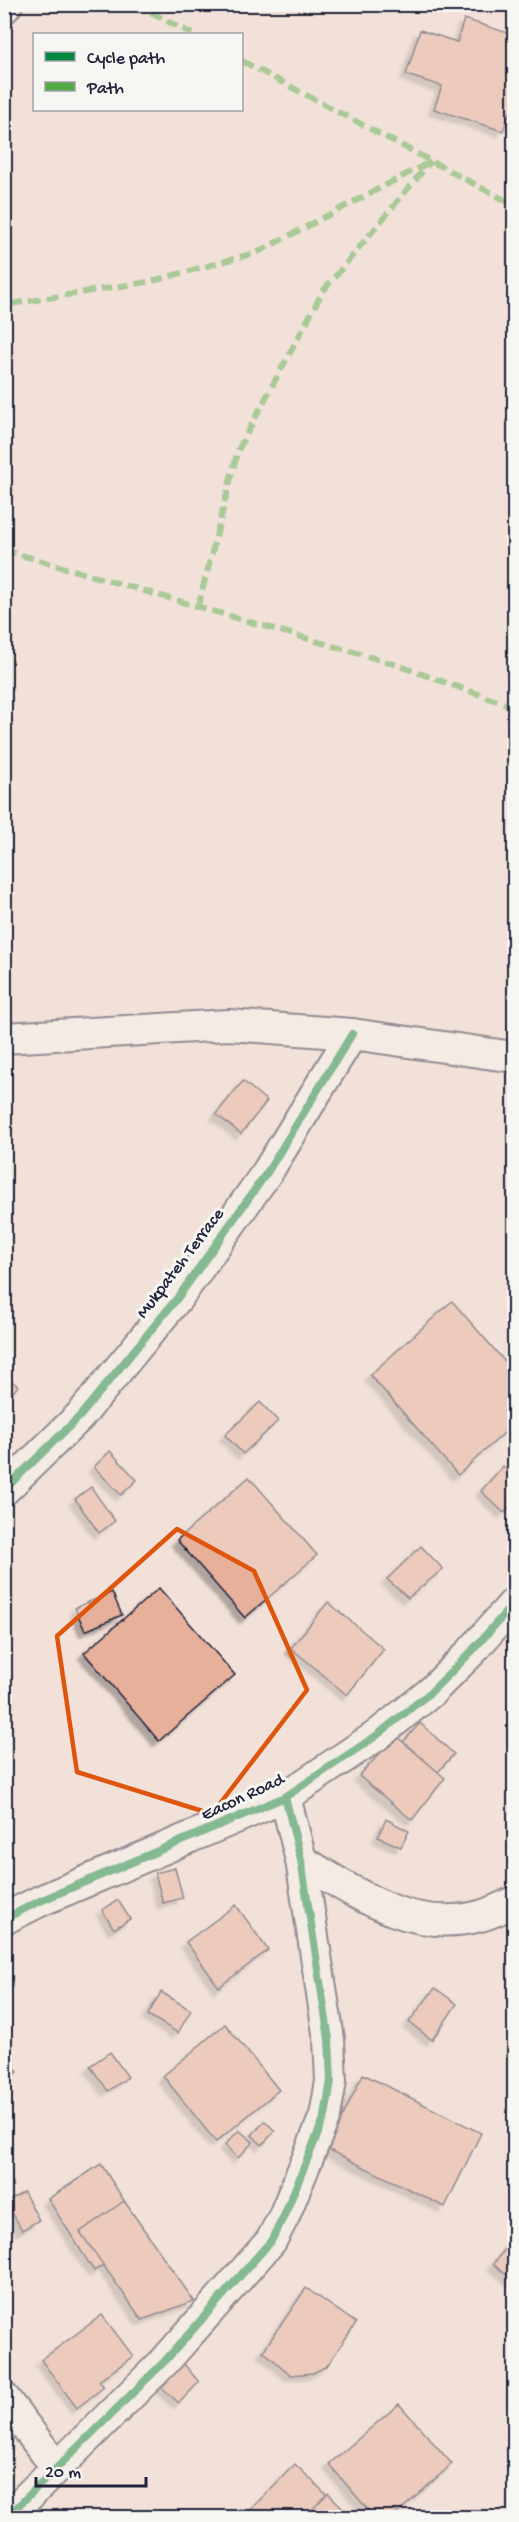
<svg xmlns="http://www.w3.org/2000/svg" width="519" height="2522" viewBox="0 0 519 2522" font-family="'Gochi Hand',sans-serif">
<style>
.building{fill:#e6b09b;stroke:#22223b;stroke-width:1.5;filter:url(#shadow)}
.lines{fill:none;stroke-linecap:round;stroke-linejoin:round}
.minor-casing{stroke:#22223b;stroke-width:34}
.minor{stroke:#f6f6f2;stroke-width:30}
.quiet{stroke:#53aa46;stroke-width:6;stroke-dasharray:12 6;stroke-linecap:butt}
.cycleway-casing{stroke:#f6f6f2;stroke-width:11}
.cycleway{stroke:#00873e;stroke-width:8}
.marked{fill:none;stroke:#de560e;stroke-width:4.5;stroke-linejoin:round}
.labels{text-anchor:middle;dominant-baseline:central;stroke-width:6;stroke-linejoin:round;paint-order:stroke}
.street-label{font-size:18px;fill:#22223b;stroke:#f6f6f2}
</style>
<defs>
<filter id="shadow"><feDropShadow dx="-5.5" dy="5.5" stdDeviation="1.5" flood-color="#0004"/></filter>
</defs>
<rect width="100%" height="100%" fill="#f1e1d8"/>
<filter id="ink" filterUnits="userSpaceOnUse"><feTurbulence type="fractalNoise" baseFrequency=".0167" numOctaves="2"/><feDisplacementMap in="SourceGraphic" scale="12" xChannelSelector="R" yChannelSelector="G"/><feConvolveMatrix kernelMatrix="1 2 1 2 8 2 1 2 1" color-interpolation-filters="sRGB"/></filter>
<g filter="url(#ink)">
<g class="building">
<polygon points="464,19 514,35 514,113 510,112 503,131 434,109 442,86 406,75 420,30 457,42"/>
<polygon points="243,1081 267,1101 241,1134 216,1114"/>
<polygon points="452,1301 514,1372 514,1424 458,1475 370,1375"/>
<polygon points="4,1376 18,1386 4,1405"/>
<polygon points="260,1402 278,1421 243,1454 225,1435"/>
<polygon points="110,1451 137,1480 121,1495 94,1467"/>
<polygon points="503,1466 514,1477 514,1502 504,1513 481,1491"/>
<polygon points="249,1477 317,1555 245,1618 177,1540"/>
<polygon points="91,1487 115,1521 99,1533 75,1499"/>
<polygon points="421,1546 443,1569 408,1598 387,1579"/>
<polygon points="159,1588 235,1675 159,1741 84,1653"/>
<polygon points="112,1592 122,1615 85,1631 75,1608"/>
<polygon points="328,1602 384,1649 347,1695 291,1648"/>
<polygon points="420,1723 454,1754 438,1772 403,1742"/>
<polygon points="396,1736 445,1778 412,1820 359,1776"/>
<polygon points="386,1819 409,1831 401,1847 378,1837"/>
<polygon points="175,1868 183,1898 163,1903 155,1873"/>
<polygon points="118,1900 130,1919 114,1929 102,1910"/>
<polygon points="236,1905 268,1950 219,1987 186,1942"/>
<polygon points="435,1988 457,2004 432,2040 409,2022"/>
<polygon points="161,1992 191,2010 178,2033 148,2015"/>
<polygon points="225,2024 279,2090 216,2142 163,2076"/>
<polygon points="4,2051 18,2072 4,2081"/>
<polygon points="110,2052 128,2077 108,2091 90,2066"/>
<polygon points="363,2074 481,2133 445,2207 327,2149"/>
<polygon points="265,2121 275,2131 262,2145 252,2135"/>
<polygon points="239,2130 253,2142 238,2158 225,2145"/>
<polygon points="101,2164 147,2237 94,2271 48,2199"/>
<polygon points="24,2192 39,2220 22,2230 6,2202"/>
<polygon points="124,2201 194,2301 142,2320 80,2232"/>
<polygon points="514,2238 514,2281 493,2264"/>
<polygon points="306,2288 356,2323 327,2366 313,2373 291,2375 263,2351"/>
<polygon points="102,2315 133,2356 99,2381 104,2387 77,2408 41,2360"/>
<polygon points="183,2363 199,2382 179,2403 159,2385"/>
<polygon points="399,2404 452,2464 392,2518 375,2518 329,2464"/>
<polygon points="295,2464 339,2507 329,2518 250,2518 246,2514"/>
<polygon points="328,2493 353,2518 304,2518"/>
</g>
<g class="lines">
<defs>
<g id="minor">
<polyline points="4,8 7,4"/>
<polyline points="4,1038 229,1025 352,1034 514,1057"/>
<polyline points="4,1490 80,1416 179,1296 268,1171 352,1034"/>
<path d="M301 1860C357 1894 412 1934 480 1916 492 1913 504 1906 514 1902"/>
<polyline points="4,1919 40,1901 285,1797 376,1736 431,1692 471,1652 514,1603"/>
<polyline points="4,2398 57,2468"/>
<polyline points="6,2518 165,2361 271,2241 284,2216 325,2116 331,2081 329,2039 301,1860 285,1797"/>
</g>
</defs>
<use href="#minor" class="minor-casing"/>
<use href="#minor" class="minor"/>
<g class="quiet">
<polyline points="135,4 192,34"/>
<polyline points="242,61 514,205"/>
<polyline points="11,304 153,281 258,252 426,164"/>
<polyline points="4,550 394,664 514,707"/>
<polyline points="198,607 238,450 323,291 431,161"/>
</g>
<defs>
<g id="cycleway">
<polyline points="4,1490 80,1416 179,1296 268,1171 352,1034"/>
<polyline points="4,1919 40,1901 285,1797 376,1736 431,1692 471,1652 514,1603"/>
<polyline points="6,2518 165,2361 271,2241 284,2216 325,2116 331,2081 329,2039 301,1860 285,1797"/>
</g>
</defs>
<use href="#cycleway" class="cycleway-casing"/>
<use href="#cycleway" class="cycleway"/>
</g>
</g>
<path d="M0 0H519V2522H0ZM177 1529 254 1571 307 1690 212 1814 77 1772 57 1636Z" fill="#f1e1d8" fill-opacity=".55" fill-rule="evenodd"/>
<path class="marked" d="M177 1529 254 1571 307 1690 212 1814 77 1772 57 1636Z"/>
<g class="labels">
<g class="street-label">
<text transform="translate(181 1264) rotate(-53)">Mukpateh Terrace</text>
<text transform="translate(243 1798) rotate(-25)">Eacon Road</text>
</g>
</g>
<rect width="519" height="2522" fill="none" stroke="#f6f6f2" stroke-width="24"/>
<rect x="12" y="12" width="495" height="2498" fill="none" stroke="#22223b" stroke-width="2" filter="url(#ink)"/>
<rect x="33" y="33" width="210" height="78" fill="#f6f6f2" stroke="#a1a1a9" stroke-width="1.5"/>
<rect x="45" y="52" width="30" height="9" fill="#00873e" stroke="#a1a1a9" stroke-width="1.5"/>
<text x="87" y="63" font-size="18" fill="#22223b">Cycle path</text>
<rect x="45" y="82" width="30" height="9" fill="#53aa46" stroke="#a1a1a9" stroke-width="1.5"/>
<text x="87" y="93" font-size="18" fill="#22223b">Path</text>
<path d="M36 2477v9h110v-9" fill="none" stroke="#22223b" stroke-width="3"/>
<text x="45" y="2477" font-size="18" fill="#22223b" stroke="#f6f6f2" stroke-width="4.5" paint-order="stroke">20 m</text>
</svg>
